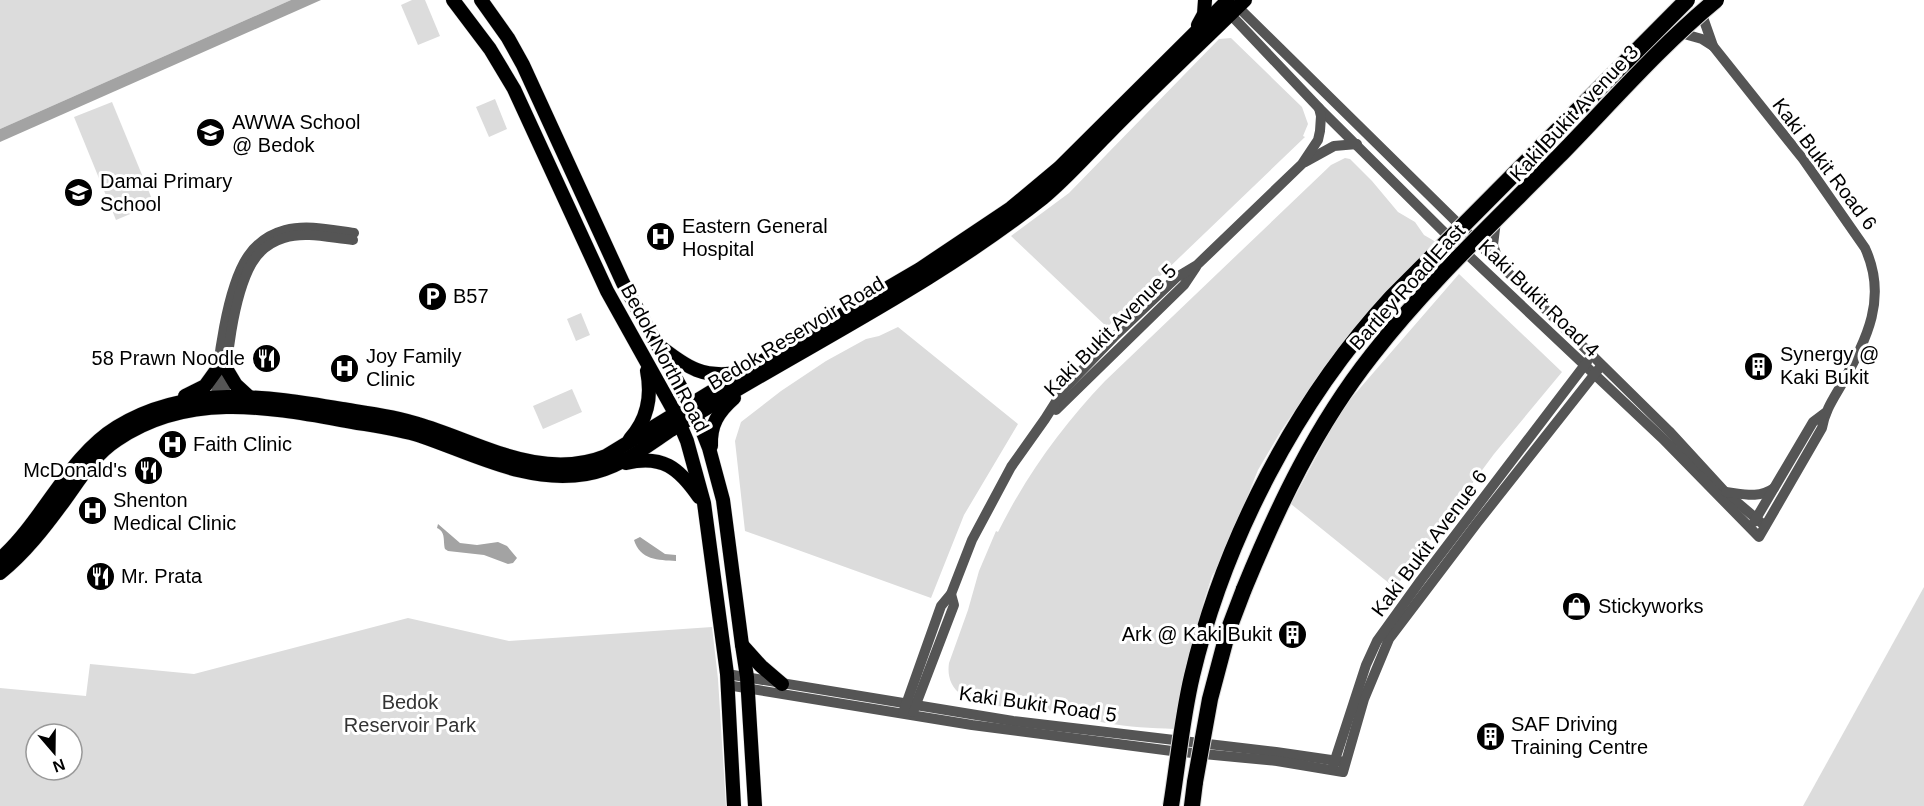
<svg xmlns="http://www.w3.org/2000/svg" width="1924" height="806" viewBox="0 0 1924 806" font-family="Arial,sans-serif">
<style>
.green{fill:#dcdcdc;fill-rule:evenodd}
.water{fill:#a3a3a3}
.lines{fill:none;stroke-linecap:round;stroke-linejoin:round}
.major-casing{stroke:#dbdbdb;stroke-width:15}
.highway-casing{stroke:#dbdbdb;stroke-width:18}
.minor{stroke:#555;stroke-width:10}
.major{stroke:#000;stroke-width:14}
.highway{stroke:#000;stroke-width:16}
.highway-bridge-casing{stroke:#dbdbdb;stroke-width:18;stroke-linecap:butt}
.highway-bridge{stroke:#000;stroke-width:16}
.labels{text-anchor:middle;dominant-baseline:central;stroke-width:6;stroke-linejoin:round;paint-order:stroke}
.street-label{font-size:20px;fill:#000;stroke:#fff}
.poi-label{font-size:20px;fill:#000;stroke:#fff;text-anchor:start}
.park-label{font-size:20px;fill:#333;stroke:#fff}
</style>
<rect width="100%" height="100%" fill="#fff"/>
<g class="green">
<polygon points="0,0 291,0 0,129"/>
<polygon points="412,0 425,0 440,36 418,45 401,5"/>
<polygon points="1231,38 1302,107 1308,124 1303,136 1305,137 1107,327 1011,236 1069,193 1219,39"/>
<polygon points="495,99 507,129 489,137 476,107"/>
<polygon points="112,102 154,204 116,220 74,117"/>
<path d="M1345 158 1350 159 1372 181 1398 212 1415 222 1424 235 1436 242 1326 364 1281 431 1258 470 1223 557 1212 576 1203 604 1200 625 1174 729C1152 728 1128 727 1106 723 1089 720 1074 712 1057 711 1033 708 981 709 962 695 951 688 947 676 949 663L968 610 979 571 996 531 998 532C1026 476 1062 426 1105 381L1331 165Z"/>
<polygon points="1459,274 1562,372 1494,454 1395,588 1291,504 1341,410"/>
<polygon points="581,313 590,335 576,341 567,319"/>
<polygon points="898,327 1018,424 964,515 931,598 745,531 735,441 741,422 781,391 826,361 866,339 879,336"/>
<polygon points="572,389 582,412 543,429 533,406"/>
<polygon points="1924,587 1924,806 1803,806"/>
<path d="M408 618 509 641 712 627 718 679 726 806H0V688L86 696 90 664 194 674ZM36 734H72V770H36Z"/>
</g>
<g class="water">
<polygon points="291,0 321,0 0,142 0,129"/>
<path d="M438 524 460 543 477 545 498 542 507 546 517 558 513 563 508 564 484 555 448 551 445 549C443 541 446 532 437 528Z"/>
<path d="M640 537 665 554 676 555V561C658 560 640 560 634 540Z"/>
</g>
<g class="lines">
<defs>
<g id="major">
<polyline points="453,0 490,49 514,89 607,291 675,413 687,441 704,503 727,674 734,806"/>
<polyline points="481,0 508,38 523,65 623,283 696,415 709,448 723,500 742,645 747,677 755,806"/>
<polyline points="1198,25 1204,14 1205,0"/>
<path d="M662 348C688 368 703 378 737 373"/>
<polyline points="227,370 236,385 249,397"/>
<polyline points="185,396 205,386 218,368"/>
<path d="M630 439C648 419 652 396 647 371"/>
<path d="M711 446C710 425 718 412 734 398"/>
<path d="M626 463C662 454 679 468 699 497"/>
<path d="M0 559C44 520 68 457 117 427 187 384 266 396 342 409 368 413 394 416 418 424 479 442 541 482 606 456L742 373 920 269 1011 208 1059 168 1228 0"/>
<path d="M0 573C25 553 45 527 64 501 80 479 94 455 117 440 186 393 264 406 341 420 367 425 395 428 421 436 474 454 528 484 586 474 618 469 644 448 671 430 690 418 709 407 728 395 834 332 946 275 1043 198 1066 179 1086 156 1107 135 1152 89 1199 45 1245 0"/>
<polyline points="742,645 761,666 782,684"/>
</g>
<g id="highway">
<polyline points="1228,631 1244,589"/>
<polyline points="1192,806 1195,782"/>
</g>
</defs>
<use href="#major" class="major-casing"/>
<use href="#highway" class="highway-casing"/>
<g class="minor">
<polyline points="1238,7 1669,431 1725,492 1765,526"/>
<path d="M1230 14 1319 108 1449 237 1662 438 1759 537 1822 428C1825 410 1834 398 1843 382 1867 338 1888 298 1865 248L1803 159 1713 46 1700 9"/>
<polyline points="1677,32 1702,39 1713,46"/>
<polyline points="1305,162 1334,146 1357,144"/>
<polyline points="1496,221 1493,245 1499,262"/>
<path d="M216 403C216 365 227 287 248 256 257 243 270 234 285 230 307 224 332 230 354 233"/>
<path d="M225 403C225 365 233 296 252 263 259 251 271 242 284 238 305 231 331 238 353 240"/>
<polyline points="1056,410 1184,285 1196,267"/>
<path d="M1726 492C1743 494 1759 499 1774 488"/>
<polyline points="1754,522 1813,422 1825,413"/>
<polyline points="727,674 1013,721 1276,752 1345,762"/>
<polyline points="727,685 972,725 1172,751 1277,761 1343,772 1364,699 1389,639 1477,523 1601,366"/>
<polyline points="913,712 954,605 951,594"/>
<polyline points="903,713 941,606 951,594 972,540 1011,467 1045,419 1064,389 1114,337 1177,277 1197,265 1302,164 1318,140 1320,131 1321,116 1319,108"/>
<polyline points="1333,766 1366,665 1377,641 1421,580 1587,362"/>
</g>
<use href="#major" class="major"/>
<use href="#highway" class="highway"/>
<defs>
<g id="highway-bridge">
<path d="M1244 589C1278 506 1316 426 1372 355 1427 284 1495 221 1558 157 1609 105 1660 46 1716 0"/>
<polyline points="1195,782 1210,699 1228,631"/>
<path d="M1171 806C1178 763 1182 718 1192 676 1224 540 1297 400 1391 298L1687 0"/>
</g>
</defs>
<use href="#highway-bridge" class="highway-bridge-casing"/>
<use href="#highway-bridge" class="highway-bridge"/>
</g>
<defs>
<symbol id="school-disc" viewBox="-11 -11 22 22"><circle r="9.5" fill="#000" stroke="#fff"/><path d="M0-5L7-2L0 1L-7-2ZM-4 1L0 2.5L4 1V4Q0 6-4 4Z" fill="#fff"/></symbol>
<symbol id="hospital-disc" viewBox="-11 -11 22 22"><circle r="9.5" fill="#000" stroke="#fff"/><path d="M-5-5h3v3.5h4V-5h3V5h-3V1.5h-4V5h-3Z" fill="#fff"/></symbol>
<symbol id="parking-disc" viewBox="-11 -11 22 22"><circle r="9.5" fill="#000" stroke="#fff"/><path d="M-3.5-5.5H1a3.5 3.5 0 0 1 0 7H-1V5.5H-3.5ZM-1-3.4V-.6H.8a1.4 1.4 0 0 0 0-2.8Z" fill="#fff"/></symbol>
<symbol id="restaurant-disc" viewBox="-11 -11 22 22"><circle r="9.5" fill="#000" stroke="#fff"/><path d="M-5-6h1v4h1v-4h1v4h1v-4h1v5L-1.5 .5V6h-2V.5L-5-1ZM5-6V6H3V1.5H1.5Q1.5-4 5-6Z" fill="#fff"/></symbol>
<symbol id="building-disc" viewBox="-11 -11 22 22"><circle r="9.5" fill="#000" stroke="#fff"/><path d="M-4-6H4V6H1V3H-1V6H-4ZM-2.5-4.3h1.7v1.8h-1.7ZM.8-4.3h1.7v1.8H.8ZM-2.5-1h1.7V.8h-1.7ZM.8-1h1.7V.8H.8Z" fill="#fff"/></symbol>
<symbol id="shop-disc" viewBox="-11 -11 22 22"><circle r="9.5" fill="#000" stroke="#fff"/><path d="M-5-2.5h2.3a2.7 3.5 0 0 1 5.4 0H5L5.5 6h-11ZM-1.5-2.5h3a1.5 2.3 0 0 0-3 0Z" fill="#fff"/></symbol>
</defs>
<g fill-rule="evenodd">
<use href="#school-disc" x="194" y="116" width="33" height="33"/>
<use href="#school-disc" x="62" y="176" width="33" height="33"/>
<use href="#hospital-disc" x="644" y="220" width="33" height="33"/>
<use href="#parking-disc" x="416" y="280" width="33" height="33"/>
<use href="#restaurant-disc" x="250" y="342" width="33" height="33"/>
<use href="#building-disc" x="1742" y="350" width="33" height="33"/>
<use href="#hospital-disc" x="328" y="352" width="33" height="33"/>
<use href="#hospital-disc" x="156" y="428" width="33" height="33"/>
<use href="#restaurant-disc" x="132" y="454" width="33" height="33"/>
<use href="#hospital-disc" x="76" y="494" width="33" height="33"/>
<use href="#restaurant-disc" x="84" y="560" width="33" height="33"/>
<use href="#shop-disc" x="1560" y="590" width="33" height="33"/>
<use href="#building-disc" x="1276" y="618" width="33" height="33"/>
<use href="#building-disc" x="1474" y="720" width="33" height="33"/>
</g>
<g class="labels">
<g class="street-label">
<text transform="translate(1574 113) rotate(-47)">Kaki Bukit Avenue 3</text>
<text transform="translate(1825 164) rotate(53)">Kaki Bukit Road 6</text>
<text transform="translate(1407 287) rotate(-48)">Bartley Road East</text>
<text transform="translate(1539 298) rotate(44)">Kaki Bukit Road 4</text>
<text transform="translate(1110 330) rotate(-45)">Kaki Bukit Avenue 5</text>
<text transform="translate(796 333) rotate(-31)">Bedok Reservoir Road</text>
<text transform="translate(665 358) rotate(62)">Bedok North Road</text>
<text transform="translate(1429 543) rotate(-53)">Kaki Bukit Avenue 6</text>
<text transform="translate(1038 704) rotate(8)">Kaki Bukit Road 5</text>
</g>
<g class="poi-label">
<text x="232" y="122">AWWA School<tspan x="232" dy="23">@ Bedok</tspan></text>
<text x="100" y="181">Damai Primary<tspan x="100" dy="23">School</tspan></text>
<text x="682" y="226">Eastern General<tspan x="682" dy="23">Hospital</tspan></text>
<text x="453" y="296">B57</text>
<text x="1780" y="354">Synergy @<tspan x="1780" dy="23">Kaki Bukit</tspan></text>
<text x="366" y="356">Joy Family<tspan x="366" dy="23">Clinic</tspan></text>
<text x="245" y="358" text-anchor="end">58 Prawn Noodle</text>
<text x="193" y="444">Faith Clinic</text>
<text x="127" y="470" text-anchor="end">McDonald's</text>
<text x="113" y="500">Shenton<tspan x="113" dy="23">Medical Clinic</tspan></text>
<text x="121" y="576">Mr. Prata</text>
<text x="1598" y="606">Stickyworks</text>
<text x="1272" y="634" text-anchor="end">Ark @ Kaki Bukit</text>
<text x="1511" y="724">SAF Driving<tspan x="1511" dy="23">Training Centre</tspan></text>
</g>
<g class="park-label">
<text x="410" y="702">Bedok<tspan x="410" dy="23">Reservoir Park</tspan></text>
</g>
</g>
<g transform="translate(54 752) rotate(160)"><circle r="28" fill="#ffffff" stroke="#999999" stroke-width="1.5"/>
<path d="M0-4.5L10 22L0 15L-10 22Z" fill="#000000"/>
<text y="-9" font-size="16" font-weight="bold" text-anchor="middle" fill="#000000">N</text>
</g>
</svg>
